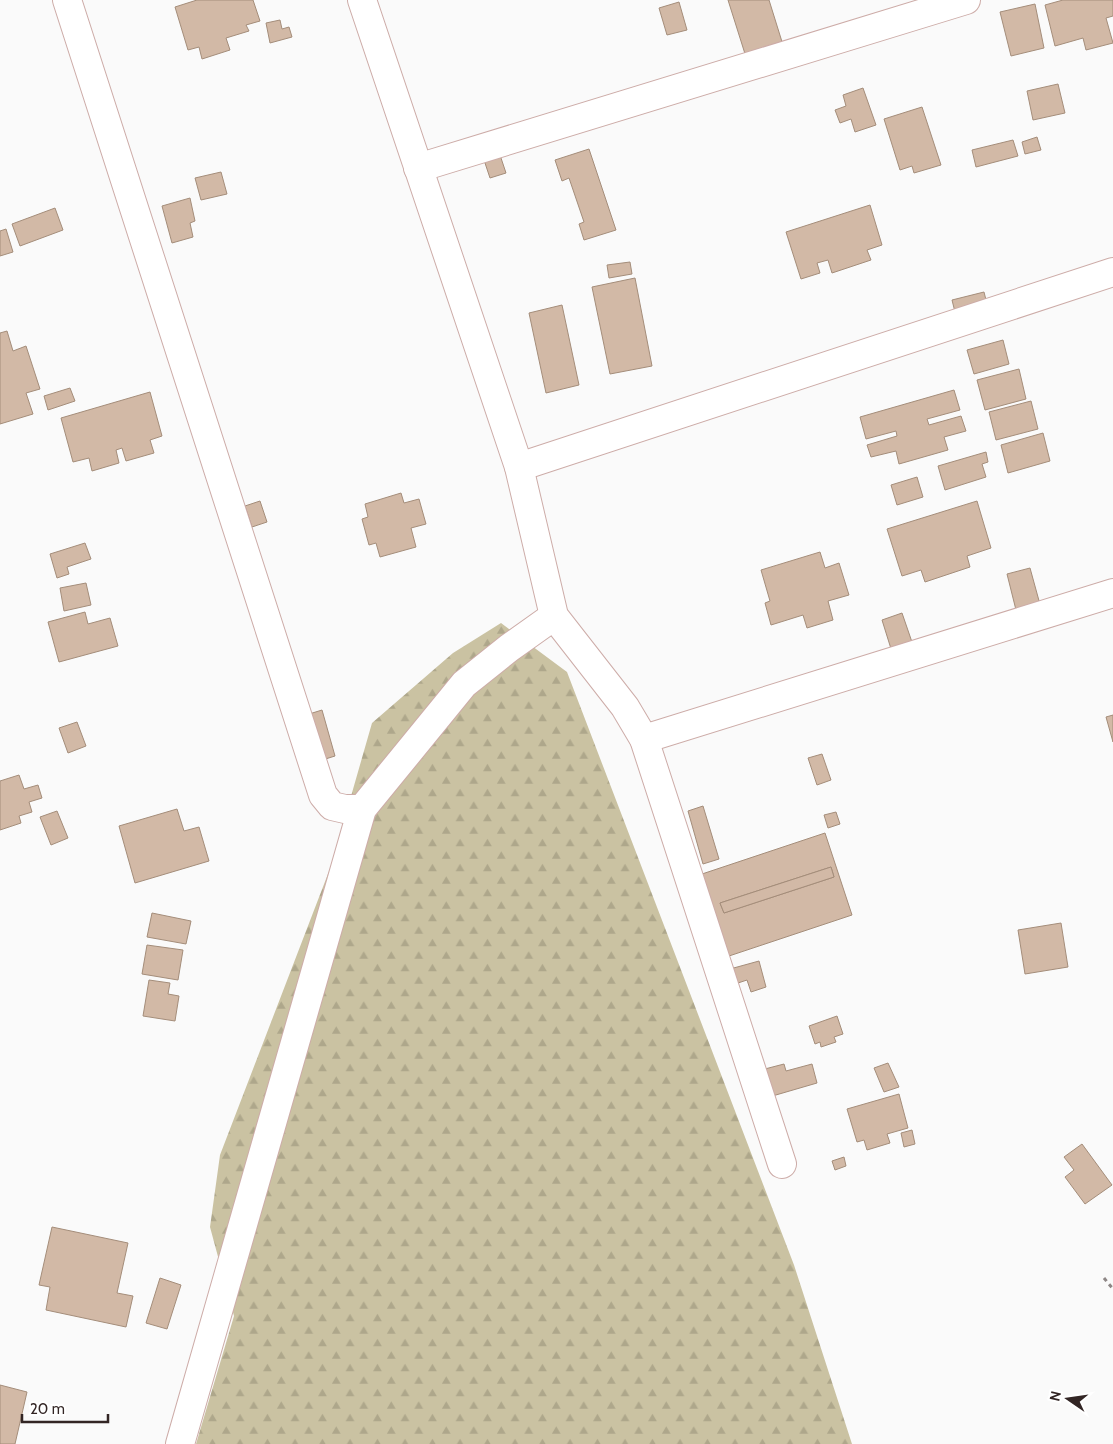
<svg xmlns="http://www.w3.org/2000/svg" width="1113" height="1444" viewBox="0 0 1113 1444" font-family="Cabin,sans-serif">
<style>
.forest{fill:url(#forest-firs)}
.building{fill:#d2b9a6;stroke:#a48d7a;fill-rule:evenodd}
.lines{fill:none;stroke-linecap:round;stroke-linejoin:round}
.minor-casing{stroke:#cdaca8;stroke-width:30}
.path{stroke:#8e8786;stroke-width:3;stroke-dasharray:4 4;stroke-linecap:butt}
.minor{stroke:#fff;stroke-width:28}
</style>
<defs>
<pattern id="forest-firs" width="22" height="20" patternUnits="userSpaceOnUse" patternTransform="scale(1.25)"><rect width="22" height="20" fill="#cac2a2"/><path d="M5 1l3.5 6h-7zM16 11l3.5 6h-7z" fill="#aea78b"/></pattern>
</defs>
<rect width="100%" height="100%" fill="#fafafa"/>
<polygon class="forest" points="501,623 567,672 794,1265 852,1444 196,1444 234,1316 210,1227 220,1155 331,866 372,723 453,653"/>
<g class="building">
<polygon points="197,0 253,0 260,21 246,25 249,31 226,38 230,50 202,59 199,47 188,50 175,7"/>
<polygon points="728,0 769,0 783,45 746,57"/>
<polygon points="1063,0 1113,0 1113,16 1106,18 1113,43 1086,50 1083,38 1055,46 1045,5"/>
<polygon points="679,2 687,30 667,35 659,8"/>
<polygon points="1035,4 1044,48 1011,56 1000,12"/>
<polygon points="280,20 282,29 289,27 292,37 270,43 266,23"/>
<polygon points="1058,84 1065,113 1033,120 1027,91"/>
<polygon points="863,88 876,125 855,132 851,119 840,123 835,110 846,106 843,95"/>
<polygon points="922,107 941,165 914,173 912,166 900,170 884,119"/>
<polygon points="1037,137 1041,150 1025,154 1022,142"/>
<polygon points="1013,140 1018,156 976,167 972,150"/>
<polygon points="589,149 616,230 584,240 579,224 584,222 569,178 562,181 555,160"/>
<polygon points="499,152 506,173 490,178 483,157"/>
<polygon points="221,172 227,194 201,200 195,178"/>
<polygon points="190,198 195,221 190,223 193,237 172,243 162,206"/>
<polygon points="870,205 882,245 867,250 871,260 832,273 828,260 817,263 820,273 801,279 786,232"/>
<polygon points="55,208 63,230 20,246 12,224"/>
<polygon points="6,229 13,252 0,256 0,231"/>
<polygon points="630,262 632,274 609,278 607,265"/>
<polygon points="635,278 652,366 610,374 592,287"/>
<polygon points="984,292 988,308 956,316 952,300"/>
<polygon points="562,305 579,385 546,393 529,313"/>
<polygon points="7,331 13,351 26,346 40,389 26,393 33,414 0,424 0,333"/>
<polygon points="1003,340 1009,364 974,374 967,350"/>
<polygon points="1019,369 1026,399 985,410 977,380"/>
<polygon points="70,388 75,401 48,410 44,396"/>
<polygon points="954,390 960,410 927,419 929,425 961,416 966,431 944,437 948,450 899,464 896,451 871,457 867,445 897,436 896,431 866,439 860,417"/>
<polygon points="150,392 162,436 150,440 154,453 126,461 122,448 116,450 119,463 92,471 89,458 73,462 61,418"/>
<polygon points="1031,401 1038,429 996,440 989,412"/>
<polygon points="1043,433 1050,461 1008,473 1001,445"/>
<polygon points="986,452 988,462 982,464 986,477 945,490 938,466"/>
<polygon points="917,477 923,497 897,505 891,485"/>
<polygon points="401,493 404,503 419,499 426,524 411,528 416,547 380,557 376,543 369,545 362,519 368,517 365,504"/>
<polygon points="260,501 267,522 252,527 245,506"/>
<polygon points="977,501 991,548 967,556 970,567 925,582 921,570 902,576 887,529"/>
<polygon points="85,543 91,559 67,567 69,574 57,578 50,554"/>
<polygon points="820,552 825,568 839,563 849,595 828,601 833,620 807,628 803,615 771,625 765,603 770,601 761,570"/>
<polygon points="1030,568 1041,608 1017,614 1007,574"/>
<polygon points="86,583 91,605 64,611 60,588"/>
<polygon points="85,612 88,624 110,618 118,646 59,662 48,622"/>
<polygon points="902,613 913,645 892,652 882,620"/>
<polygon points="322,710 335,756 319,761 306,715"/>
<polygon points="1113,715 1113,742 1106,717"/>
<polygon points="77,722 86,746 68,753 59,728"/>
<polygon points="822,754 831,780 817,785 808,758"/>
<polygon points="19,775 24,789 38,785 42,798 29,802 32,812 19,816 21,823 0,830 0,781"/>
<polygon points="703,806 719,859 703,864 688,811"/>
<polygon points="177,809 184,831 199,827 209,861 135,883 119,826"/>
<polygon points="57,811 68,838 51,845 40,817"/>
<polygon points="836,812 840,824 828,828 824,815"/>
<path d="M825 833 852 915 726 957 699 875ZM831 867 834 877 724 913 720 903Z"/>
<polygon points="831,867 834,877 724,913 720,903"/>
<polygon points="152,913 191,921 186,944 147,937"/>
<polygon points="1061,923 1068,967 1025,974 1018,930"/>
<polygon points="147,945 183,950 178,980 142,974"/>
<polygon points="759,961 766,987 751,992 747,980 735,984 730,969"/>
<polygon points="149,980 170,983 168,994 179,996 175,1021 143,1016"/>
<polygon points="837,1016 843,1034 834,1037 836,1042 821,1047 820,1042 815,1044 809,1026"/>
<polygon points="888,1063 899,1087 884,1092 874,1068"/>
<polygon points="784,1064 786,1071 812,1064 817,1083 769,1097 761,1070"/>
<polygon points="899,1094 908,1128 887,1134 890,1143 867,1150 864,1140 857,1142 847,1109"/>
<polygon points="912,1130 915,1144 904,1147 901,1133"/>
<polygon points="1082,1144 1112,1185 1085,1204 1065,1177 1074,1170 1064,1157"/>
<polygon points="844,1157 846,1166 835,1170 832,1161"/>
<polygon points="52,1227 128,1243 117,1293 133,1296 126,1327 46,1310 50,1287 39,1285"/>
<polygon points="160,1278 181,1285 167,1329 146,1323"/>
<polygon points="0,1385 27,1392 15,1444 0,1444"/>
</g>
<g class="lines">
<defs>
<g id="minor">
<polyline points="67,0 323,795 332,806 345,809 362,809"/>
<polyline points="362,0 519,467 554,616 625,707 644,739 782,1164"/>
<polyline points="418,168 966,0"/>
<polyline points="519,467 1113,272"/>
<polyline points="644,739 1113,593"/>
<polyline points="180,1444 362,809 464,684 509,648 554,616"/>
</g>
</defs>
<use href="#minor" class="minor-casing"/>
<polyline class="path" points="1104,1278 1113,1289"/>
<use href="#minor" class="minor"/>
</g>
<g transform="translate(1068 1399) rotate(283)" stroke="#ffffff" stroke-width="4" paint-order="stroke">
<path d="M0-4L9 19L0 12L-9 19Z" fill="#322524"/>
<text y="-8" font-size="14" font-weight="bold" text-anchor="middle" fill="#322524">N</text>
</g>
<path d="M22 1414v8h86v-8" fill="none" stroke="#322524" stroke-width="2.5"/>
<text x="30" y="1414" font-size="15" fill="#322524" stroke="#ffffff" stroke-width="4" paint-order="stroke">20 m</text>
</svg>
